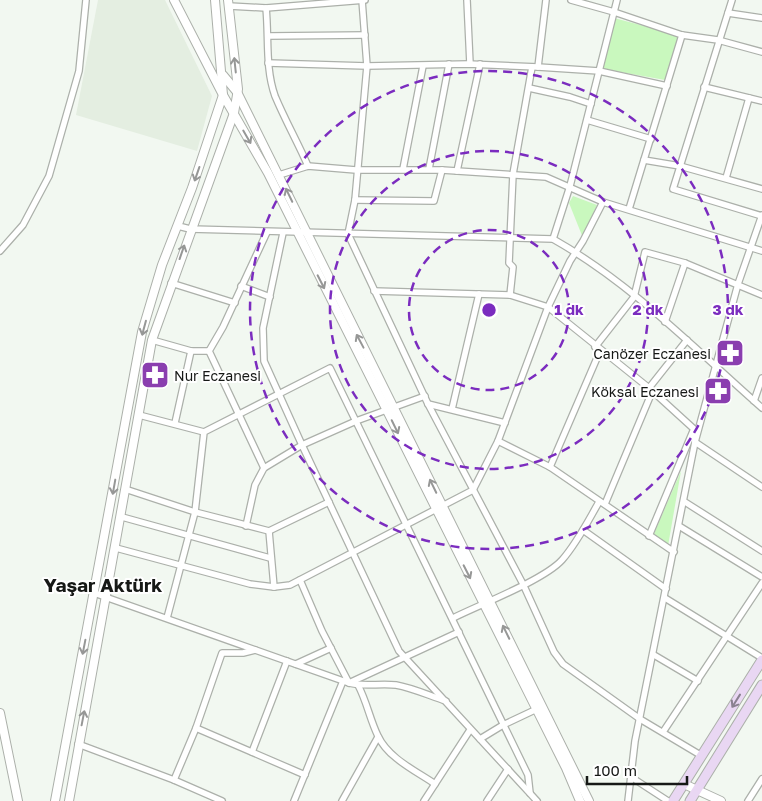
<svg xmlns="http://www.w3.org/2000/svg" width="762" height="801" viewBox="0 0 762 801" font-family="'Golos Text',sans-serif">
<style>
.built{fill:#e4eee1}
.green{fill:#c9f8be}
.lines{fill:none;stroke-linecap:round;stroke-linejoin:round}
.minor-casing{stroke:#acb0aa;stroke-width:8}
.tertiary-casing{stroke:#acb0aa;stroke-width:10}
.secondary-casing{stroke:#acb0aa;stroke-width:11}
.minor{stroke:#fff;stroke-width:5.5}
.tertiary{stroke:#fff;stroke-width:8}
.secondary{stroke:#e9d7f3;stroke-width:9}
.oneway{stroke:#969796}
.oneway2{stroke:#8a8190}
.ring{fill:none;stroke:#7b2cbf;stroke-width:2.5;stroke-dasharray:9 6}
.labels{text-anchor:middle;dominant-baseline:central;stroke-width:4;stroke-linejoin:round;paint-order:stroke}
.poi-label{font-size:14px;fill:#161816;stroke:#fff;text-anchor:end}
.district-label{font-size:19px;font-weight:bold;fill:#161816;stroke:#fff}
.centre{fill:#7b2cbf;stroke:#fff;stroke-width:2.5}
.ring-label{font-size:15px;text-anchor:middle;font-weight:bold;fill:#7b2cbf;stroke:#fff;stroke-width:4;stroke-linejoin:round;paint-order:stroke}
</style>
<rect width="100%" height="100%" fill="#f2f8f1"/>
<polygon class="built" points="98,0 165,0 212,96 197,151 76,115"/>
<g class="green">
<polygon points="610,17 679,35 665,80 598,68"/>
<polygon points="573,196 597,205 583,238 569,203"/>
<polygon points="681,471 668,546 653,536"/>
</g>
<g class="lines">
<defs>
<g id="minor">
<polyline points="362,0 367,66 355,200 348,234 428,404 523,584 554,652 563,664 640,719 702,756"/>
<polyline points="467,0 470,64"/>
<polyline points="571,0 614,12 682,35 718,40 762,52"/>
<polyline points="732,0 673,189 762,216"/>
<polyline points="229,6 266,8 365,0"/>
<path d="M266 8C269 37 265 68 275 96 285 120 298 143 308 166"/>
<polyline points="728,13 762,18"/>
<polyline points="269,36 365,35"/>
<polyline points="268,63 367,66 468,64 538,67 599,71 667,86"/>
<polyline points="538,67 546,0"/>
<polyline points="704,87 762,101"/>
<polyline points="529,88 570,97 591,104"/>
<polyline points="587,120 651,139"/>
<polyline points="644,160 680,166 762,189"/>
<polyline points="403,169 423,66"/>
<polyline points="429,169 449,64"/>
<polyline points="457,171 480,64"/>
<polyline points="279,175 308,166 356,170 442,170 546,177 603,202 762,251"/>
<polyline points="726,178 749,98"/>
<polyline points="355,200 434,201 442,170"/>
<polyline points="629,209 682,35"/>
<path d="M178 226 190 229 553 239C631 283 695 349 762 408"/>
<polyline points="283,233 263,328 264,361 302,445 399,651 537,801"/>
<polyline points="553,239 570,186 617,0"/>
<polyline points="0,251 23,225 49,176 79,71 86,0"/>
<polyline points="171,283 235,303"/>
<polyline points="241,286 270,297"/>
<polyline points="374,291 510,295 548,307 649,388 694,429 695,442 762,487"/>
<polyline points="510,295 513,267 509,263 513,174 532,67"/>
<polyline points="665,322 685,263"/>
<polyline points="152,340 191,351 209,351"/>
<polyline points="595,347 634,297 645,252 685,263 762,295"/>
<polyline points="649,388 687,340"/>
<polyline points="754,401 762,378"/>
<polyline points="428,404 505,423"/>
<polyline points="452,409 479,294"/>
<polyline points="139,415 204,432"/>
<polyline points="175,423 191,351"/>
<polyline points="498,441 550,467 674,552"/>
<polyline points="550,467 600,351"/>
<polyline points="264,468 209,351 223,327 267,232"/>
<polyline points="125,489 195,512 269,531 329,502"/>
<polyline points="685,502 762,551"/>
<polyline points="605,504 652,392"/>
<polyline points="122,517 270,558"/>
<polyline points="246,526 255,485 264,468 302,445 356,421 425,396"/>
<polyline points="679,526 762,577"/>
<polyline points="583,530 666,589"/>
<polyline points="269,531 274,587"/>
<polyline points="649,536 693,431"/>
<polyline points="116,548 250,584 274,587 290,585 473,490 498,441 548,307 570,261 583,241 603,202"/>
<polyline points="300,580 322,631 349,683 459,632"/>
<path d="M94 593 349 683C364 687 380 683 396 685 413 688 430 696 446 701"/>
<polyline points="665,598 762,658"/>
<polyline points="167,618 195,512 204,432 330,368 528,775 530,793"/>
<path d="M453 618C479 605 544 580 562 560 577 543 588 521 599 502"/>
<polyline points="654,655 698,681"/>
<polyline points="296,664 331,648"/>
<path d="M358 685C367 702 370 720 378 736 388 758 416 771 435 784"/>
<polyline points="196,728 305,775"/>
<polyline points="663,732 762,583"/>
<polyline points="480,739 503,725 539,708"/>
<polyline points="78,744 174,780 222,801"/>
<polyline points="252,752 287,661"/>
<polyline points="631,777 668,801"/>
<polyline points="174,780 196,728 222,653 243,653 255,650"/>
<polyline points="294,801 343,681"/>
<polyline points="342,801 378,737"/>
<polyline points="424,801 470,730"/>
<polyline points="487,801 508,769"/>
<polyline points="628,801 635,741 695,442 738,284 762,215"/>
<polyline points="748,801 762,779"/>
</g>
<g id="tertiary">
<polyline points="174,0 223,95 268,173 566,768 580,801"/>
<polyline points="223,75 237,92 589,801"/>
<polyline points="0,713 18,801"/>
<polyline points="684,784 721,801"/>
<polyline points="55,801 142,332 162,265 192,188 223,95 215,0"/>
<polyline points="69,801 152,340 234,113 238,89 228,0"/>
</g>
<g id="secondary">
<polyline points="673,801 762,660"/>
<polyline points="690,801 762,685"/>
</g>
</defs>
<use href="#minor" class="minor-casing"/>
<use href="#tertiary" class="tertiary-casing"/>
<use href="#secondary" class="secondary-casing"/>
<use href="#minor" class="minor"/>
<use href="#tertiary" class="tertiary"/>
<use href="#secondary" class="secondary"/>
</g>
<defs><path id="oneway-shaft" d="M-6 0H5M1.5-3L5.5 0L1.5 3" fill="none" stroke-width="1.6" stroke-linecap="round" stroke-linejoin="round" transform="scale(1.25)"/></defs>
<g class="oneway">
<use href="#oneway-shaft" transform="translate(235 65) rotate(-96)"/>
<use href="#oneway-shaft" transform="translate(247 137) rotate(60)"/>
<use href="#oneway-shaft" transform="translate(197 174) rotate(109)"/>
<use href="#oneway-shaft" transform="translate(289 195) rotate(-116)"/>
<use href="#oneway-shaft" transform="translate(182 252) rotate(-71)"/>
<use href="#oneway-shaft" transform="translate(321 282) rotate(63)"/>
<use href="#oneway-shaft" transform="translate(144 328) rotate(105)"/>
<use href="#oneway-shaft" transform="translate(360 341) rotate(-118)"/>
<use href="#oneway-shaft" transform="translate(395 427) rotate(64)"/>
<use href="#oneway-shaft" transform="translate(433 486) rotate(-116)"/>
<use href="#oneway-shaft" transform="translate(114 487) rotate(100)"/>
<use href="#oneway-shaft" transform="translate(467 572) rotate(63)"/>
<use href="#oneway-shaft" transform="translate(506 632) rotate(-116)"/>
<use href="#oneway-shaft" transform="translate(84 647) rotate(101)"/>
<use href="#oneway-shaft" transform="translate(83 718) rotate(-79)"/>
</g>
<use class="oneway2" href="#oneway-shaft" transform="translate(736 701) rotate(122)"/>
<g class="ring">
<circle cx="489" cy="310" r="80"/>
<circle cx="489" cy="310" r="159"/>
<circle cx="489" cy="310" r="239"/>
</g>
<defs>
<symbol id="pharmacy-square" viewBox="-11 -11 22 22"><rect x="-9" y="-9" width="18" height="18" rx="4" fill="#8a3eaf" stroke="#fff"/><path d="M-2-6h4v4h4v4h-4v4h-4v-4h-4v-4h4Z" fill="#fff"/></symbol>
</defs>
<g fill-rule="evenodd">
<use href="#pharmacy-square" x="714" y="337" width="32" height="32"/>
<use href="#pharmacy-square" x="139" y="359" width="32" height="32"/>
<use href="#pharmacy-square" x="702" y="375" width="32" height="32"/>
</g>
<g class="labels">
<g class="poi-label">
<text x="711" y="353">Canözer Eczanesi</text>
<text x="174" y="375" text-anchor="start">Nur Eczanesi</text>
<text x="699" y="391">Köksal Eczanesi</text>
</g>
<g class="district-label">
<text x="103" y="584">Yaşar Aktürk</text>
</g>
</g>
<circle cx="489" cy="310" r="8" class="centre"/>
<g class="ring-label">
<text x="569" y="315">1 dk</text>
<text x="648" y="315">2 dk</text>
<text x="728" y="315">3 dk</text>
</g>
<path d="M587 776v8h100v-8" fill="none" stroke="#161816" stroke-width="2.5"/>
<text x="594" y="776" font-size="15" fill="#161816" stroke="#ffffff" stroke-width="4" paint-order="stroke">100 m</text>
</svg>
